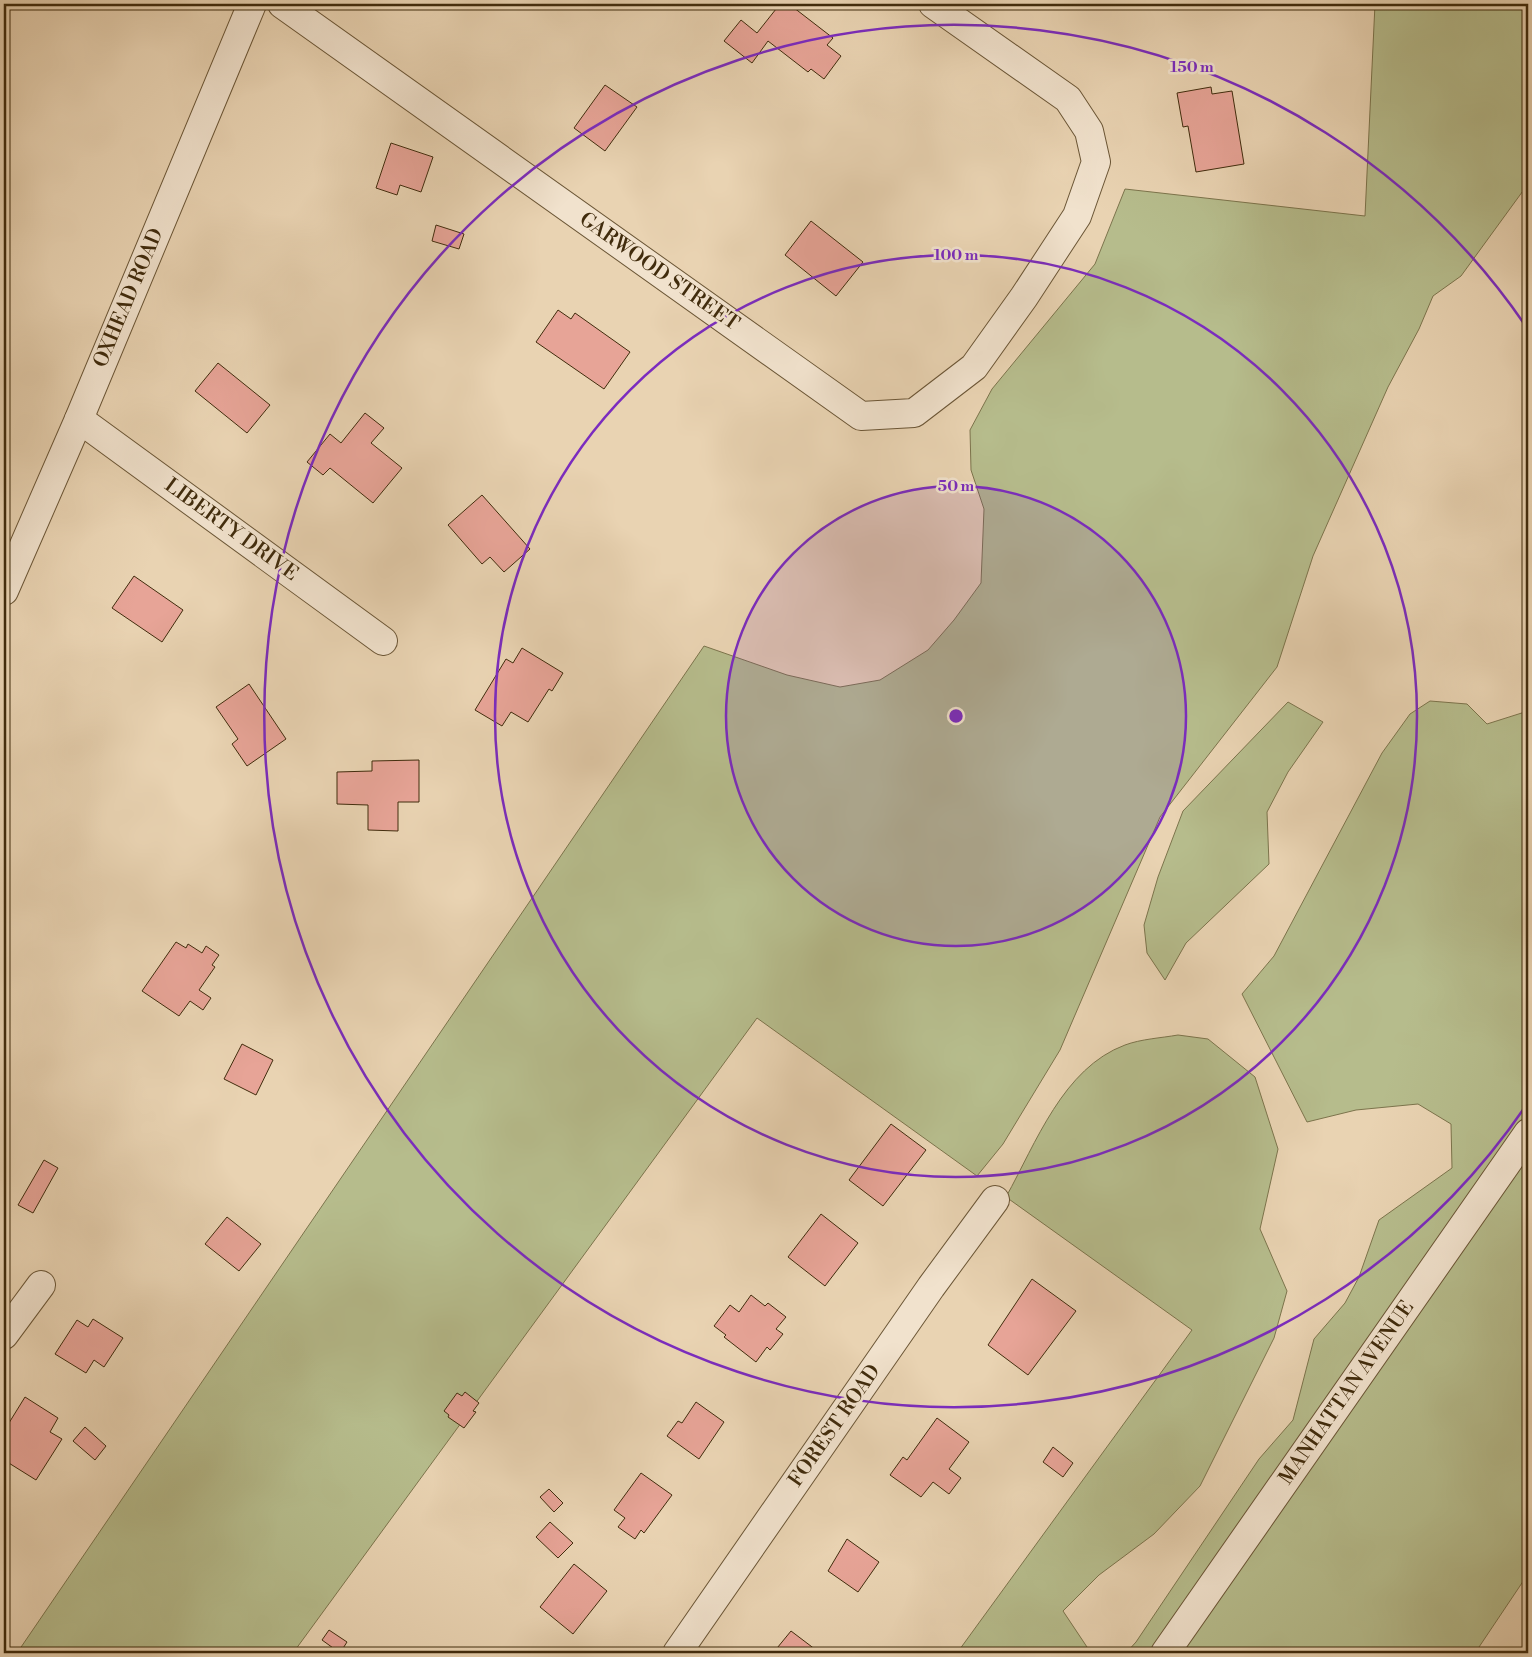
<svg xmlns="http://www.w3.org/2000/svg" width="1532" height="1657" viewBox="0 0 1532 1657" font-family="'Libre Bodoni',serif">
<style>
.green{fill:#b6bc8c;stroke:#7c744c}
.building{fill:#e7a497;stroke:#412c0d}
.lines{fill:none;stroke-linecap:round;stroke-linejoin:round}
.minor-casing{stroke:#6b5636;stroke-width:30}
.minor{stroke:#f1e2cd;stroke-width:28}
.ring{fill:none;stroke:#7b2cbf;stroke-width:2.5}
.labels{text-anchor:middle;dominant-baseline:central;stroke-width:5;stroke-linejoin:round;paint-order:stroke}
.street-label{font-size:20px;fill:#412c0d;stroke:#f1e2cd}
.centre{fill:#7b2cbf;stroke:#f1e2cd;stroke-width:2.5}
.ring-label{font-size:15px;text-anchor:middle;font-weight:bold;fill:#7b2cbf;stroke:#f1e2cd;stroke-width:5;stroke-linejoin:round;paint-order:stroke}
</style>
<rect width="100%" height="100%" fill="#e9d3b2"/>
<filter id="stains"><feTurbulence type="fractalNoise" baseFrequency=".004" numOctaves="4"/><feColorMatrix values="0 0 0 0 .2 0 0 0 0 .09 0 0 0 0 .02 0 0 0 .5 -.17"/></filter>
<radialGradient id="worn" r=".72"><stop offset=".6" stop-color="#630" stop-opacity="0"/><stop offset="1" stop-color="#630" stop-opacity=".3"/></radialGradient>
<g class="green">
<polygon points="1375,4 1528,4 1528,184 1461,276 1433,296 1419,329 1388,387 1313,556 1277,667 1160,817 1060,1050 1003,1144 977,1176 757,1018 293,1653 17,1653 704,646 787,675 840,687 880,680 928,650 954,620 981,583 984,509 971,470 970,430 992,389 1095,264 1125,189 1365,216"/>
<polygon points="1430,701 1467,704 1487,724 1528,711 1528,1574 1475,1653 1126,1653 1136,1642 1259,1459 1293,1420 1314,1339 1345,1303 1359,1277 1379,1220 1452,1168 1451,1124 1418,1104 1356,1110 1307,1122 1242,994 1274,956 1382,753 1410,714"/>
<polygon points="1288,702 1323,722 1288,772 1267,812 1269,864 1186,943 1165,980 1147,953 1144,925 1158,877 1183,811"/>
<path d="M1178 1035 1208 1039 1255 1077 1278 1149 1260 1229 1287 1291 1274 1338 1200 1486 1154 1534 1099 1575 1063 1611 1091 1653H957L1192 1330 1006 1197C1036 1143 1063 1068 1125 1045 1141 1039 1161 1038 1178 1035Z"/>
</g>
<g class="building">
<polygon points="780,4 789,4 833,38 827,45 841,56 824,79 811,69 808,72 768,41 752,63 724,41 741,20 757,33"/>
<polygon points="605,85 637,107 605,151 574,128"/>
<polygon points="1211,87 1212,94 1232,91 1244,164 1196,172 1188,126 1183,127 1177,93"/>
<polygon points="391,143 433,157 421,192 400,185 397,195 376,188"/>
<polygon points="811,221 863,262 836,296 785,255"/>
<polygon points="436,225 464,234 459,249 432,241"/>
<polygon points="558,310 571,319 575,313 630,352 604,389 536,342"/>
<polygon points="218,363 270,405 247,433 195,391"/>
<polygon points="365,413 384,428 371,443 402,468 373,503 330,468 323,475 307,462 330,434 341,443"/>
<polygon points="482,495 530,549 504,572 490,557 482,564 448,525"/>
<polygon points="134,576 183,610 162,642 112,608"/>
<polygon points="522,648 563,673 552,691 549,689 528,722 511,712 502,726 475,710 506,659 513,663"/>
<polygon points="249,684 286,739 247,766 232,744 238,739 216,707"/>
<polygon points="419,760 419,802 398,802 398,831 368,830 368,805 337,804 337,772 372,771 372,761"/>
<polygon points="176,942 186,948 188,944 202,953 206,946 219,955 212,965 215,967 199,990 211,998 203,1010 190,1001 179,1016 142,991"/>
<polygon points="242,1044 273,1060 256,1095 224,1079"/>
<polygon points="891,1124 926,1150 883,1206 849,1180"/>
<polygon points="44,1160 58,1168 33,1213 18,1205"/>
<polygon points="821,1214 858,1243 825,1286 788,1257"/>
<polygon points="227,1217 261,1244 239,1271 205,1244"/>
<polygon points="1032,1279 1076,1311 1028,1375 988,1345"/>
<polygon points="751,1295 765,1306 768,1303 786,1317 776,1329 783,1334 770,1350 767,1347 756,1362 724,1337 726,1335 714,1326 730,1305 739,1312"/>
<polygon points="93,1319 123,1338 104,1367 94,1360 86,1373 55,1354 77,1320 88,1327"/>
<polygon points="465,1392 479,1403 473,1411 476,1412 464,1428 448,1417 449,1415 444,1411 457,1393 462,1396"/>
<polygon points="25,1397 58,1418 50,1432 62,1439 36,1480 4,1460 4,1431"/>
<polygon points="696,1402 724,1422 699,1459 667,1436 678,1421 682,1423"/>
<polygon points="937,1418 969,1442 949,1469 961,1478 949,1494 933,1482 921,1497 890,1475 903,1457 907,1460"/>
<polygon points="85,1427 106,1446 95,1460 73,1441"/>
<polygon points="1053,1447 1073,1463 1063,1477 1043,1462"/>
<polygon points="641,1473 672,1495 644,1533 641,1530 635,1539 618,1527 625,1518 614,1510"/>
<polygon points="549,1489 563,1503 554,1512 540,1497"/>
<polygon points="550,1522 573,1543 558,1558 536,1537"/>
<polygon points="847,1539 879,1562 858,1592 828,1571"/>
<polygon points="574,1564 607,1591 573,1634 540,1607"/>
<polygon points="329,1630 347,1642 340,1653 322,1640"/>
<polygon points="791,1631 820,1653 773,1653"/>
</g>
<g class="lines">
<defs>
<g id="minor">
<polyline points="282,4 861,416 914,413 974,367 1024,297 1077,216 1096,162 1089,131 1068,99 933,4"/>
<polyline points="79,419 383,641"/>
<polyline points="4,591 79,419 252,4"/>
<polyline points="4,1335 41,1285"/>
<polyline points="677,1653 931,1287 995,1200"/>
<polyline points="1165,1653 1528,1133"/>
</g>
</defs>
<use href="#minor" class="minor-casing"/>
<use href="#minor" class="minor"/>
</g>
<circle cx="956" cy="716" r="230" fill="#7b2cbf" fill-opacity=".12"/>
<g class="ring">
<circle cx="956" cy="716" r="230"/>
<circle cx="956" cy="716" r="461"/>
<path d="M1525 1107A691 691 0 1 1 1525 325"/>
</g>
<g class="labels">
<g class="street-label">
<text transform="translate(659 272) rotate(35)">GARWOOD STREET</text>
<text transform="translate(129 298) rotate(-67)">OXHEAD ROAD</text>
<text transform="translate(231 530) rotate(36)">LIBERTY DRIVE</text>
<text transform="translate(1347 1393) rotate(-55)">MANHATTAN AVENUE</text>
<text transform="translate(835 1426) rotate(-55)">FOREST ROAD</text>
</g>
</g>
<circle cx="956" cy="716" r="8" class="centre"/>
<g class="ring-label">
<text x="1192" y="72">150 m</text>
<text x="956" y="260">100 m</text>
<text x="956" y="491">50 m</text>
</g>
<rect width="1532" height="1657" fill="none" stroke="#e9d3b2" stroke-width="20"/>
<rect x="5" y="5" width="1522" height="1647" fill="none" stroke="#412c0d" stroke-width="2.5"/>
<rect x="10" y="10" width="1512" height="1637" fill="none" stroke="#412c0d"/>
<rect width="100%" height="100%" filter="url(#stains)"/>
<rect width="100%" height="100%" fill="url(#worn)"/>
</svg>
